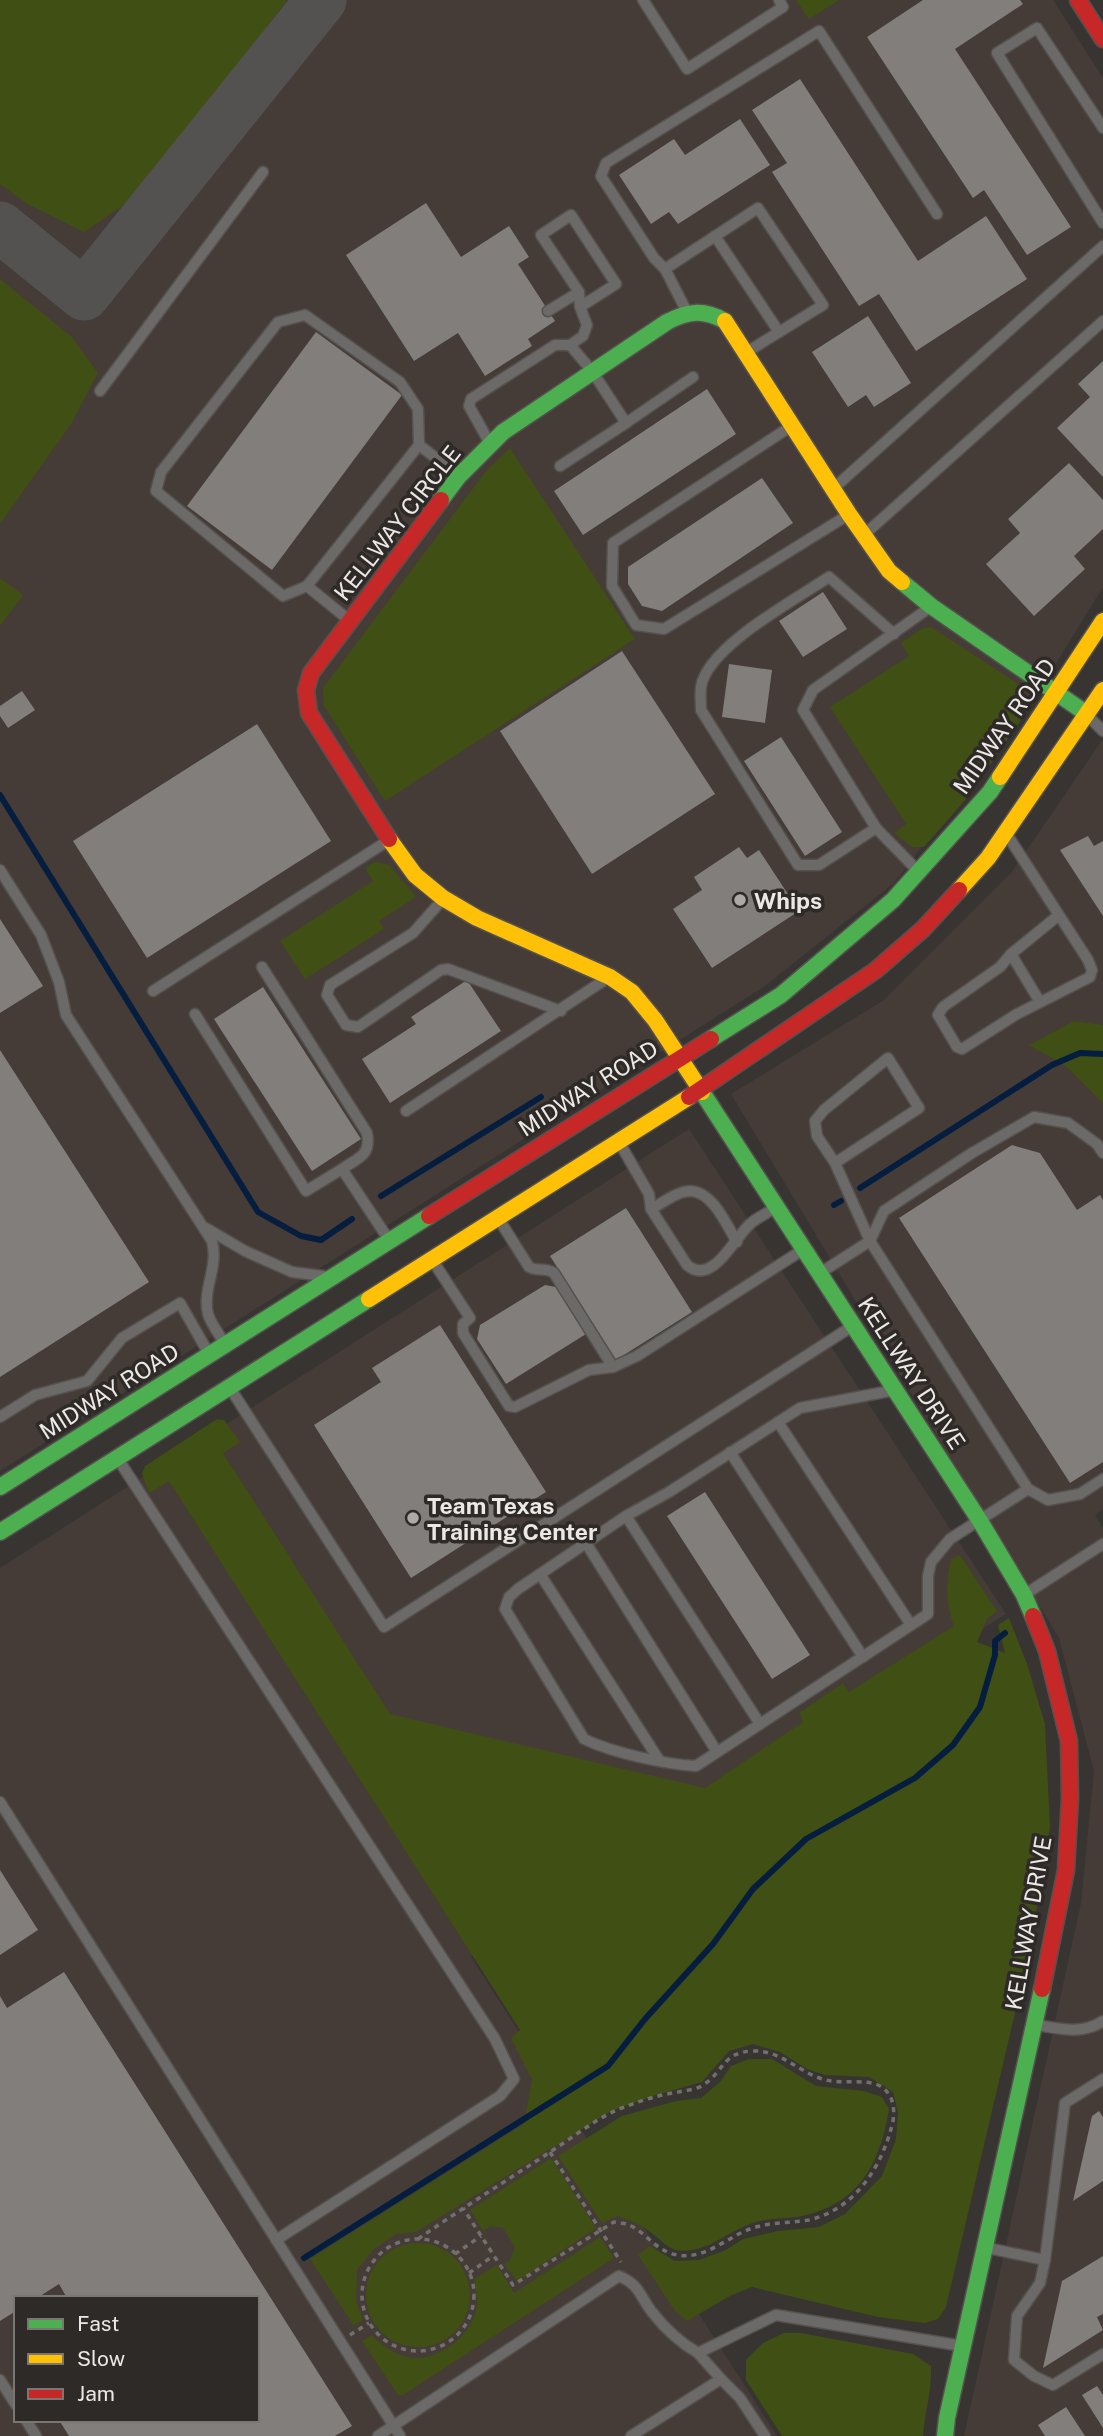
<svg xmlns="http://www.w3.org/2000/svg" width="1103" height="2436" viewBox="0 0 1103 2436" font-family="'Public Sans',sans-serif">
<style>
.built{fill:#453c37;fill-rule:evenodd}
.green{fill:#404f13}
.lines{fill:none;stroke-linecap:round;stroke-linejoin:round}
.stream{stroke:#051d3e;stroke-width:6}
.taxiway{stroke:#545251;stroke-width:51}
.building{fill:#817e7c}
.lane-casing{stroke:#54514f;stroke-width:13}
.fast-casing{stroke:#54514f;stroke-width:19}
.slow-casing{stroke:#54514f;stroke-width:19}
.jam-casing{stroke:#54514f;stroke-width:19}
.path{stroke:#72706f;stroke-width:3.5;stroke-dasharray:5 5;stroke-linecap:butt}
.lane{stroke:#6c6a68;stroke-width:10}
.fast{stroke:#4caf50;stroke-width:16}
.slow{stroke:#ffc107;stroke-width:16}
.jam{stroke:#c62828;stroke-width:16}
.poi-dot{fill:#aca9a7;stroke:#2e2a27;stroke-width:2.5}
.labels{text-anchor:middle;dominant-baseline:central;stroke-width:7;stroke-linejoin:round;paint-order:stroke}
.street-label{font-size:23px;fill:#ebe8e6;stroke:#2e2a27}
.poi-label{font-size:23px;font-weight:bold;fill:#ebe8e6;stroke:#2e2a27;text-anchor:start}
</style>
<rect width="100%" height="100%" fill="#373432"/>
<g class="built">
<polygon points="0,0 1053,0 1103,78 1103,587 1025,714 894,883 765,986 0,1471"/>
<polygon points="1103,739 1103,1509 1095,1515 1103,1528 1103,2436 964,2436 1081,1903 1094,1771 1059,1638 731,1094 884,1000 1011,873"/>
<path d="M689 1129 1006 1614 471 1957 777 2436H0V1568ZM16 2298H257V2420H16Z"/>
</g>
<g class="green">
<polygon points="0,0 287,0 144,191 84,232 26,203 0,184"/>
<polygon points="796,0 839,0 809,19"/>
<polygon points="0,279 72,337 98,373 71,424 0,524"/>
<polygon points="510,448 635,639 385,801 324,706 323,688 486,471"/>
<polygon points="0,578 23,595 0,626"/>
<polygon points="931,627 1020,685 1029,700 1025,714 967,798 924,847 912,847 894,833 906,824 830,707 909,656 901,643 923,628"/>
<polygon points="375,862 389,865 416,897 379,921 384,929 305,979 280,941 373,881 366,870 367,866"/>
<polygon points="1074,1021 1103,1025 1103,1103 1066,1066 1029,1045"/>
<path d="M217 1419 224 1420 240 1442 223 1453 390 1714 705 1788 803 1722 799 1713 843 1683 849 1692 954 1626C945 1602 946 1584 951 1559L960 1555 997 1611 987 1619 977 1642 1005 1653 998 1625 1009 1618 1027 1664 1045 1724 1050 1827 1030 1949 946 2307 938 2319 925 2323 878 2317 752 2287 730 2296 687 2321 675 2311 638 2255 650 2246 675 2261 699 2260 726 2250 743 2239 778 2231 819 2227 845 2214 882 2176 896 2139 898 2113 893 2092 869 2077 825 2075 807 2069 780 2052 753 2044 729 2051 702 2082 656 2095 611 2111 416 2232 396 2234 374 2249 357 2270 356 2300 363 2320 354 2326 310 2259 524 2124 532 2080 511 2038 520 2030 169 1481 149 1493 142 1474 145 1466Z"/>
<path d="M749 2059H772L816 2086 864 2091 882 2097 889 2109C880 2165 858 2206 797 2217 781 2219 766 2218 750 2224 726 2233 703 2255 676 2250 667 2248 658 2237 650 2232 640 2224 629 2220 617 2216L602 2223 558 2156 622 2116 676 2101 701 2098 720 2082 731 2066Z"/>
<polygon points="551,2158 596,2228 517,2281 504,2264 510,2260 515,2248 503,2228 491,2226 483,2231 470,2210"/>
<path d="M600 2237 614 2258 403 2395H398L362 2341 372 2335C381 2346 399 2357 414 2358 443 2359 473 2333 477 2306 478 2298 475 2287 474 2279L497 2265 514 2293Z"/>
<circle cx="418" cy="2295" r="52"/>
<path d="M784 2333H801L913 2354 931 2366C932 2390 925 2412 923 2436H782L746 2380V2360L763 2343Z"/>
</g>
<g class="lines">
<g class="stream">
<polyline points="0,795 258,1212 301,1236 321,1240 352,1219"/>
<polyline points="860,1188 1052,1065 1080,1053 1103,1054"/>
<polyline points="381,1196 541,1097"/>
<polyline points="834,1205 841,1201"/>
<polyline points="304,2258 608,2066 645,2019 713,1944 753,1889 806,1839 915,1778 953,1745 980,1707 995,1655 995,1641 1005,1633"/>
</g>
<polyline class="taxiway" points="0,227 84,295 321,0"/>
</g>
<g class="building">
<polygon points="923,0 1020,0 1023,4 955,49 1071,227 1027,255 984,190 973,198 867,37"/>
<polygon points="800,79 918,261 986,216 1027,279 916,351 879,294 859,306 772,172 787,163 752,110"/>
<polygon points="740,119 770,165 678,224 669,212 651,224 619,175 674,139 685,155"/>
<polygon points="426,203 461,257 509,226 529,257 518,264 555,321 528,339 532,346 485,376 458,333 414,361 346,255"/>
<polygon points="868,316 911,383 874,407 866,395 848,407 812,352"/>
<polygon points="316,332 402,395 272,570 187,506"/>
<polygon points="1103,361 1103,477 1057,428 1090,397 1078,384"/>
<polygon points="707,389 736,434 583,535 554,491"/>
<polygon points="1069,463 1103,500 1103,529 1074,556 1085,569 1034,616 986,564 1020,533 1008,519"/>
<polygon points="762,478 793,523 662,611 642,606 628,584 628,567"/>
<polygon points="823,592 847,629 803,657 779,621"/>
<polygon points="622,651 715,794 592,874 500,731"/>
<polygon points="729,664 772,670 765,723 722,717"/>
<polygon points="22,691 35,710 8,728 0,716 0,706"/>
<polygon points="257,724 331,841 147,958 73,841"/>
<polygon points="781,737 842,832 805,856 744,761"/>
<polygon points="1088,836 1094,846 1103,841 1103,916 1060,850"/>
<polygon points="739,847 747,858 759,850 799,911 712,968 673,909 702,890 694,877"/>
<polygon points="0,919 43,986 0,1013"/>
<polygon points="467,980 501,1031 390,1103 362,1059 416,1024 411,1017"/>
<polygon points="263,987 361,1139 312,1171 214,1019"/>
<polygon points="0,1050 149,1282 0,1377"/>
<polygon points="1012,1145 1040,1153 1077,1210 1100,1195 1103,1200 1103,1462 1070,1483 899,1218"/>
<polygon points="626,1208 692,1312 616,1360 550,1256"/>
<polygon points="545,1285 556,1287 586,1334 506,1384 477,1339 480,1325"/>
<polygon points="440,1325 546,1492 411,1578 314,1425 381,1382 372,1368"/>
<polygon points="705,1492 810,1655 772,1679 667,1516"/>
<polygon points="0,1870 38,1930 0,1955"/>
<polygon points="64,1972 352,2426 335,2436 69,2436 59,2420 257,2420 257,2298 67,2298 59,2284 37,2298 16,2298 16,2311 0,2321 0,1996 7,2008"/>
<polygon points="1099,2111 1103,2117 1103,2181 1073,2201 1092,2116"/>
<polygon points="1103,2256 1103,2314 1097,2317 1103,2330 1043,2368 1062,2281"/>
<polygon points="1097,2386 1103,2395 1103,2428 1082,2395"/>
<polygon points="1066,2407 1085,2436 1045,2436 1038,2425"/>
</g>
<g class="lines">
<defs>
<g id="lane">
<polyline points="643,0 687,69 783,7 779,0"/>
<polyline points="1103,128 1037,28 997,53 1103,223"/>
<polyline points="715,236 779,332"/>
<polyline points="665,269 654,258 601,176 606,163 819,31 937,214"/>
<polyline points="548,311 579,292"/>
<polyline points="687,312 665,269 758,208 823,305 747,352"/>
<polyline points="570,345 583,336 587,325 580,307 616,284 571,215 541,235 579,292 580,307"/>
<polyline points="100,391 263,172"/>
<polyline points="626,423 693,377"/>
<polyline points="790,427 613,543 612,586 636,625 664,629 848,515"/>
<polyline points="488,440 469,406 471,399 555,345 570,345 592,371 626,423 560,466"/>
<polyline points="834,488 1103,246"/>
<polyline points="865,534 1103,321"/>
<polyline points="307,586 419,445"/>
<polyline points="349,620 307,586 283,596 156,491 161,472 278,322 305,315 400,382 418,409 419,445 458,475"/>
<polyline points="1087,715 1103,731"/>
<path d="M876 828 819 865H798L701 710C701 703 700 694 701 687 707 647 796 599 829 577L894 634"/>
<polyline points="1008,836 1088,960 1092,970 1090,977 1017,1014 962,1049 957,1047 938,1015 943,1007 1000,967 1011,954 1059,915"/>
<path d="M0 870 41 935 59 982 66 1015 212 1241C219 1268 202 1288 208 1314 211 1324 219 1334 225 1344"/>
<polyline points="918,871 876,828 803,710 813,690 929,608"/>
<polyline points="443,899 413,933 330,985 327,995 346,1025 358,1027 441,970 448,969 561,1011"/>
<polyline points="1011,954 1040,1002"/>
<path d="M262 967 367 1133C371 1156 359 1157 342 1169L389 1240"/>
<polyline points="153,991 386,842"/>
<polyline points="195,1014 306,1191 342,1169"/>
<polyline points="406,1111 606,979"/>
<path d="M619 1142 649 1194 651 1209 687 1265C712 1287 735 1237 750 1224 756 1218 766 1214 773 1209"/>
<polyline points="1103,1153 1097,1144 1068,1123 1034,1117 972,1153 884,1211 870,1241 1028,1489 1048,1500 1080,1494 1103,1479"/>
<path d="M651 1209C663 1203 677 1191 691 1191 713 1192 727 1226 737 1242"/>
<path d="M500 1221 529 1267C538 1272 545 1267 554 1273L613 1367"/>
<polyline points="206,1228 245,1251 292,1272 323,1276"/>
<polyline points="433,1261 470,1318 463,1324 463,1333 509,1406 515,1407 589,1370 613,1367 637,1356 801,1251"/>
<polyline points="820,1273 870,1241 835,1163 919,1108 888,1058 824,1110 815,1121 817,1136 835,1163"/>
<polyline points="230,1388 384,1627 851,1327"/>
<path d="M890 1391 800 1408 669 1492 626 1516 518 1589 509 1597 505 1609 584 1739C613 1753 664 1764 696 1766L928 1614V1576L931 1562 950 1539 1028 1489"/>
<polyline points="0,1417 35,1395 87,1381 122,1338 180,1303 209,1354"/>
<polyline points="778,1422 911,1625"/>
<polyline points="730,1452 863,1657"/>
<polyline points="118,1459 495,2039 514,2079 500,2096 276,2240"/>
<polyline points="626,1516 760,1724"/>
<polyline points="586,1543 717,1752"/>
<polyline points="540,1574 659,1760"/>
<polyline points="1027,1593 1103,1544"/>
<polyline points="0,1802 400,2436"/>
<path d="M1037 2025C1060 2029 1082 2035 1103 2021"/>
<polyline points="1103,2079 1065,2103 1045,2260 1040,2283 1017,2316 1014,2360 1034,2376 1053,2385 1103,2354"/>
<polyline points="988,2248 1045,2260"/>
<polyline points="721,2379 740,2398 765,2436"/>
<polyline points="0,2380 16,2405"/>
<polyline points="26,2420 36,2436"/>
<path d="M378 2436 619 2276C640 2285 639 2295 652 2312 666 2330 679 2342 698 2353L776 2315 962 2346"/>
<polyline points="631,2436 721,2379 698,2353"/>
</g>
<g id="fast">
<path d="M441 500 459 476 503 432 667 322C688 311 703 309 725 321"/>
<polyline points="902,582 931,606 1087,714"/>
<polyline points="711,1039 781,995 893,900 990,792 1000,777"/>
<polyline points="702,1092 980,1521 1024,1595 1033,1616"/>
<polyline points="0,1487 429,1216"/>
<polyline points="0,1532 369,1299"/>
<polyline points="945,2436 947,2418 1042,1989"/>
</g>
<g id="slow">
<polyline points="725,321 849,514 889,571 902,582"/>
<polyline points="1000,777 1103,621"/>
<polyline points="389,839 415,875 443,898 477,918 610,977 632,992 655,1020 702,1092"/>
<polyline points="959,890 988,858 1103,690"/>
<polyline points="369,1299 689,1097"/>
</g>
<g id="jam">
<polyline points="1078,0 1103,39"/>
<polyline points="389,839 309,713 306,690 311,673 441,500"/>
<polyline points="689,1097 876,970 923,929 959,890"/>
<polyline points="429,1216 711,1039"/>
<polyline points="1033,1616 1047,1651 1069,1741 1070,1798 1066,1870 1042,1989"/>
</g>
</defs>
<use href="#lane" class="lane-casing"/>
<use href="#fast" class="fast-casing"/>
<use href="#slow" class="slow-casing"/>
<use href="#jam" class="jam-casing"/>
<g class="path">
<polyline points="550,2152 621,2262"/>
<path d="M418 2239C461 2209 506 2181 550 2152 572 2138 594 2120 617 2110 636 2102 658 2095 678 2092 686 2090 696 2090 703 2085 724 2072 722 2052 753 2051 782 2050 800 2074 826 2080 842 2084 863 2079 878 2085 893 2092 895 2107 893 2121 883 2165 856 2209 809 2220 792 2223 773 2222 756 2227 730 2234 707 2260 678 2255 656 2252 646 2232 629 2225 625 2223 619 2223 614 2222L513 2285 463 2208"/>
<circle cx="418" cy="2295" r="56"/>
<polyline points="455,2254 481,2236"/>
<polyline points="469,2273 493,2256"/>
<polyline points="350,2335 369,2323"/>
</g>
<use href="#lane" class="lane"/>
<use href="#fast" class="fast"/>
<use href="#slow" class="slow"/>
<use href="#jam" class="jam"/>
</g>
<g class="poi-dot">
<circle cx="740" cy="900" r="7"/>
<circle cx="413" cy="1518" r="7"/>
</g>
<g class="labels">
<g class="street-label">
<text transform="translate(397 523) rotate(-52)">KELLWAY CIRCLE</text>
<text transform="translate(1004 726) rotate(-55)">MIDWAY ROAD</text>
<text transform="translate(588 1088) rotate(-32)">MIDWAY ROAD</text>
<text transform="translate(912 1373) rotate(57)">KELLWAY DRIVE</text>
<text transform="translate(109 1391) rotate(-32)">MIDWAY ROAD</text>
<text transform="translate(1028 1923) rotate(-80)">KELLWAY DRIVE</text>
</g>
<g class="poi-label">
<text x="754" y="900">Whips</text>
<text x="427" y="1505">Team Texas<tspan x="427" dy="26">Training Center</tspan></text>
</g>
</g>
<rect x="14" y="2296" width="245" height="126" fill="#2e2a27" stroke="#7a7673" stroke-width="2"/>
<rect x="28" y="2319" width="35" height="10" fill="#4caf50" stroke="#7a7673" stroke-width="2"/>
<text x="77" y="2331" font-size="21" fill="#ebe8e6">Fast</text>
<rect x="28" y="2354" width="35" height="10" fill="#ffc107" stroke="#7a7673" stroke-width="2"/>
<text x="77" y="2366" font-size="21" fill="#ebe8e6">Slow</text>
<rect x="28" y="2389" width="35" height="10" fill="#c62828" stroke="#7a7673" stroke-width="2"/>
<text x="77" y="2401" font-size="21" fill="#ebe8e6">Jam</text>
</svg>
